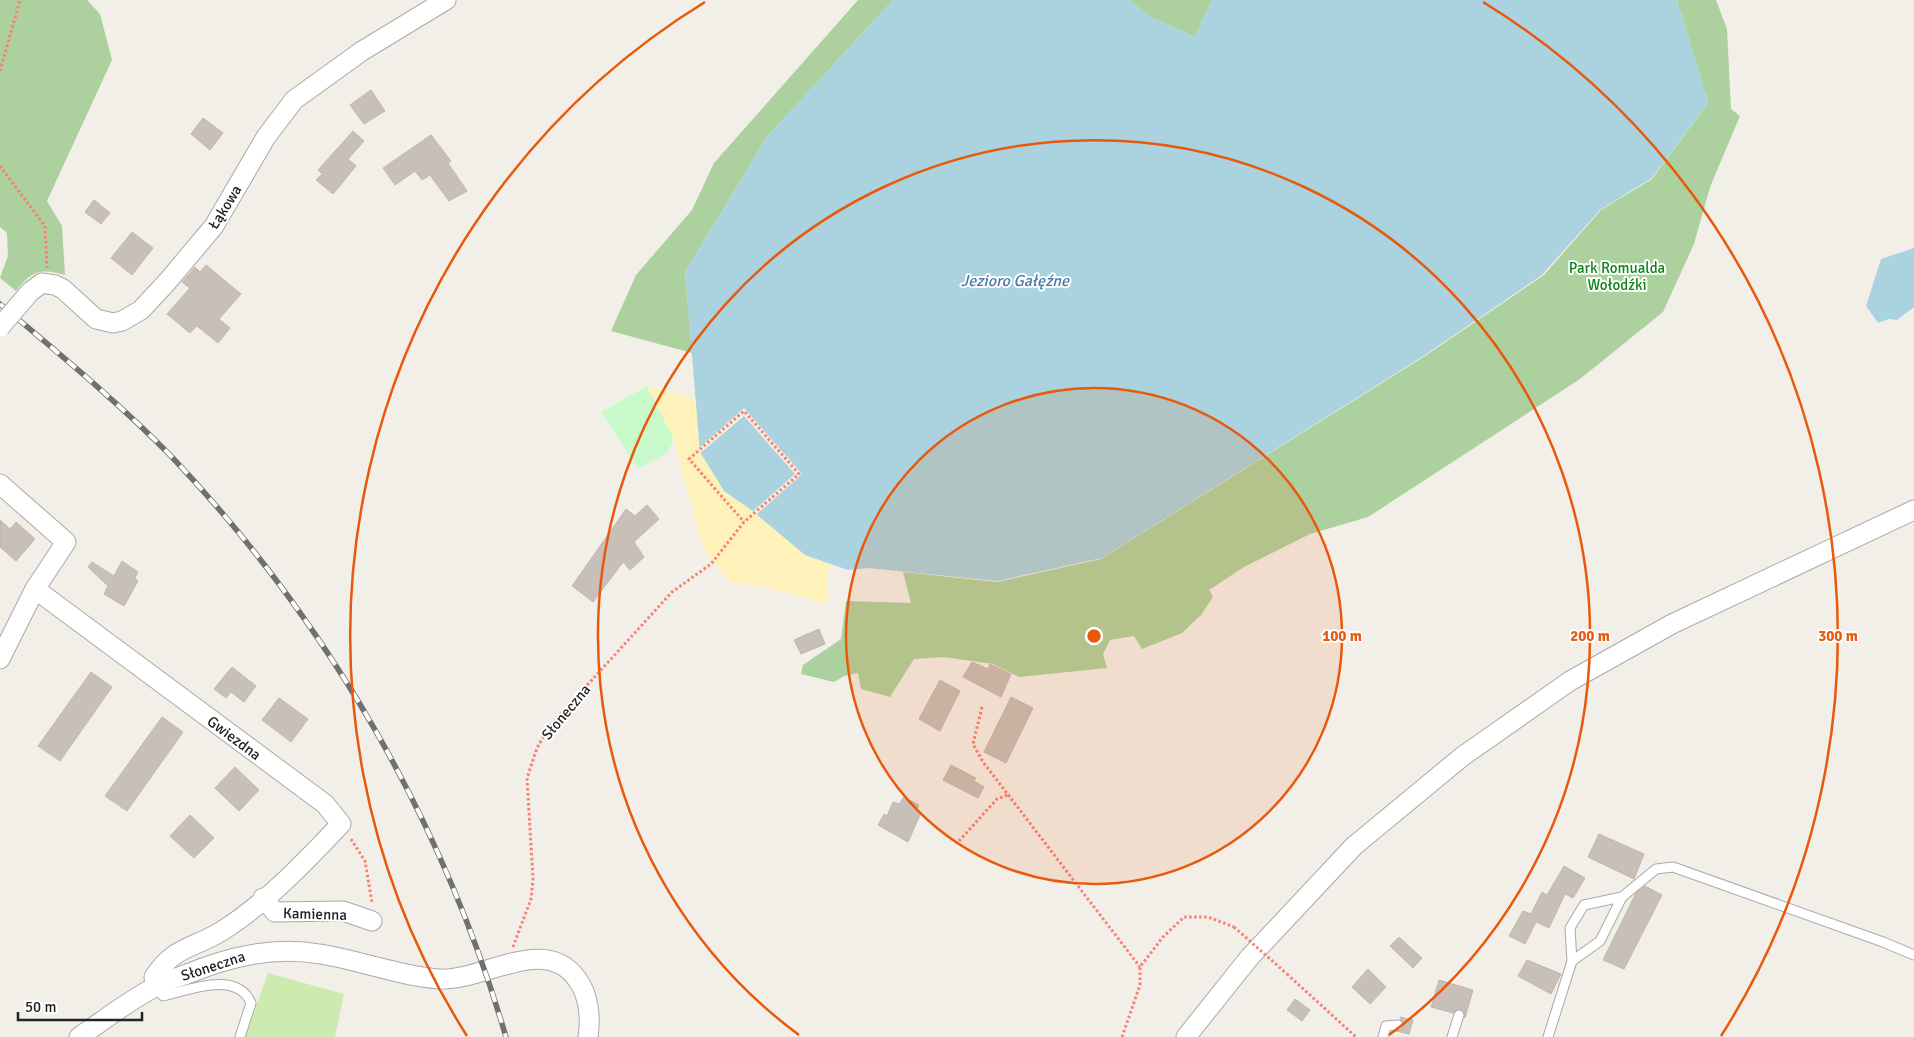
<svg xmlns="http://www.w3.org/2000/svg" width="1914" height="1037" viewBox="0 0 1914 1037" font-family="Signika,sans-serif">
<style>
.grass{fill:#cdebb0}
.forest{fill:#add19e}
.sand{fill:#fff1ba}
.park{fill:#c8facc}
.water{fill:#aad3df}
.pier{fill:#f2efe9}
.building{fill:#c7bfb8;stroke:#c4b6ab}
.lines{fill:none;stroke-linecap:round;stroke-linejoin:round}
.service-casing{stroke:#a9a9a9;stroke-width:11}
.minor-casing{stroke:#a9a9a9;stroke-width:21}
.path{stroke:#fa8072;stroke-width:3;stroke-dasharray:2.5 2.5;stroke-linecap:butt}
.service{stroke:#fff;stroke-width:9}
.minor{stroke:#fff;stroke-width:19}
.rail-casing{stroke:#707070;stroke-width:5.5}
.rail{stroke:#fff;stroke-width:4;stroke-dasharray:11;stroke-linecap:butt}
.minor-bridge-casing{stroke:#a9a9a9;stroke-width:21;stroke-linecap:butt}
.path-bridge{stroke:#fa8072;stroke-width:3;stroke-dasharray:2.5 2.5;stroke-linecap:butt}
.minor-bridge{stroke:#fff;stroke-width:19}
.ring{fill:none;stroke:#e8590c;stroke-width:2.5}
.labels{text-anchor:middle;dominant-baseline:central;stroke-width:4;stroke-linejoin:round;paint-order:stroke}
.street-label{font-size:15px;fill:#222;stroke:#fff}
.park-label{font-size:15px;fill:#0c8416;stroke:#fff}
.water-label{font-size:16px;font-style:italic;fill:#4a7aab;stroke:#fff}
.centre{fill:#e8590c;stroke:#fff;stroke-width:2.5}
.ring-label{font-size:15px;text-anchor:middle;font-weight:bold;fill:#e8590c;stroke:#fff;stroke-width:4;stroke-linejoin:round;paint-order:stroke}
</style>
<rect width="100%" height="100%" fill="#f2efe9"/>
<polygon class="grass" points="268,973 344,994 335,1037 245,1037"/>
<g class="forest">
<path d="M0 0H87L100 14 112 60 47 201 62 226 65 275C40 268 32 271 16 291L0 278 8 256 7 233 0 227Z"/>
<polygon points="858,0 893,0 767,137 685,272 692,353 611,331 636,275 692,210 714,163"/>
<polygon points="1129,0 1212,0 1195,37 1150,17"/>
<polygon points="1677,0 1716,0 1727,29 1731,109 1740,116 1710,187 1694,244 1663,312 1580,379 1368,517 1310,534 1244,567 1209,590 1213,597 1201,615 1182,633 1142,649 1134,636 1110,640 1103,654 1107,668 1019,677 993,664 944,657 914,659 890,697 861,689 858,673 844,676 834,682 801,674 803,665 841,639 846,601 911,603 903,572 997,582 1101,559 1425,356 1544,275 1601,210 1652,179 1708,103"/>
</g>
<polygon class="sand" points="647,386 696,399 700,452 724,491 750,509 805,555 829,564 827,604 773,589 729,582 703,549 674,440"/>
<polygon class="park" points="647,386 674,440 667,453 638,469 601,412"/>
<g class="water">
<polygon points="893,0 1129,0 1150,17 1195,37 1212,0 1677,0 1708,103 1652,178 1600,210 1542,275 1425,355 1102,558 997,581 868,568 848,570 805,555 750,509 724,491 700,452 685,272 767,137"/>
<polygon points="1914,248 1914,307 1897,320 1889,319 1878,323 1866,306 1881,259"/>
</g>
<polygon class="pier" points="744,408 802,474 755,516 752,512 795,474 744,416 698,455 697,452 697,450"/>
<g class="building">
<polygon points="371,90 385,111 364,124 350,105"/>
<polygon points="203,118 223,133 210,150 191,134"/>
<polygon points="353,131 364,141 348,159 356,166 333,194 316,180 322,174 318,170"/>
<polygon points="431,135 451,161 448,163 467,191 449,201 430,175 422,180 415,171 395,185 383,168"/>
<polygon points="94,200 110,213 101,224 85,212"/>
<polygon points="132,232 153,248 132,275 111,258"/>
<polygon points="206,265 241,294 219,319 230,328 218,343 197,326 190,333 167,314 190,288 182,282 195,267 200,272"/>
<polygon points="647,505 659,519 634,542 644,557 630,570 623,562 593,602 572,586 626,509 635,516"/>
<polygon points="0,520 10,529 16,522 35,539 16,561 0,547"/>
<polygon points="122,561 138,572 135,578 138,581 124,606 104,594 108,586 88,567 92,562 114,576"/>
<polygon points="819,629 825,644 801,654 794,640"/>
<polygon points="972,662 988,669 990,664 1011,674 1001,697 963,677"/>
<polygon points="232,667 256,686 244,702 231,692 226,698 214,689"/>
<polygon points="91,672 112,687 60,761 38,746"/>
<polygon points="940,680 960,691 940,731 919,719"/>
<polygon points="1011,697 1033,708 1006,763 984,752"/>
<polygon points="279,698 308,719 291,742 262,720"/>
<polygon points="162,717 183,732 127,811 105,796"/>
<polygon points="951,765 976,778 974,781 984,787 978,798 943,780"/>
<polygon points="235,767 259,790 239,811 215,788"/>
<polygon points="904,797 919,805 916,811 920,815 908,842 878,825 884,814 887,816 893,802 899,804"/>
<polygon points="190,815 214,838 194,858 170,836"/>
<polygon points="1599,834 1644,854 1634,879 1588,857"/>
<polygon points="1564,866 1585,878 1573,898 1565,894 1549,928 1536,922 1525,944 1509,936 1523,911 1531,914 1542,892 1547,895"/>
<polygon points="1645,886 1662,895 1624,969 1603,960 1636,893"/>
<polygon points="1399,937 1422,958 1413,968 1390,946"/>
<polygon points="1527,960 1561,974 1551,994 1518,976"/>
<polygon points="1368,969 1386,987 1370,1004 1352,987"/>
<polygon points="1439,980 1473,990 1465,1018 1464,1011 1460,1009 1453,1013 1431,1007"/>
<polygon points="1295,999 1310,1010 1302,1021 1287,1010"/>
<polygon points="1400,1017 1413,1020 1409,1034 1396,1031 1404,1027"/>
</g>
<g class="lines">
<defs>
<g id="service">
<polyline points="1572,961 1600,941 1622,897"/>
<path d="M155 986 163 996C189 990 237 970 251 1003L240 1037"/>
<polyline points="1383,1037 1386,1026 1398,1025"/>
<polyline points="1452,1037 1459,1015"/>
<polyline points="1548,1037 1572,961 1570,928 1584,905 1622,897 1656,869 1673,867 1883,942 1914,955"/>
</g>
<g id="minor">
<polyline points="30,292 42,283 55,285 63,289 96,319 113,323 122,321 141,310 167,282 214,226 266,137 294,100 362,51 446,0"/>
<polyline points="0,484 66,542 35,589 0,659"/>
<path d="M35 589 325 804 341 824C306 861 268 901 225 929 195 949 176 944 154 977L155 986"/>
<polyline points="263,898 275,912 343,911 372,921"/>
<path d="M79 1037C104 1020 128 1001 155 987 165 981 176 978 187 974 229 957 273 946 320 954 359 960 399 976 439 979 482 982 545 933 577 979 589 995 591 1018 588 1037"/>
<polyline points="1186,1037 1249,958 1354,846 1463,756 1570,681 1672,624 1914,510"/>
</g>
</defs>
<use href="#service" class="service-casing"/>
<use href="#minor" class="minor-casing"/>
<g class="path">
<polyline points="0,71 20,0"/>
<polyline points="0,166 45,226 47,268"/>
<polyline points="982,707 973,744 983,762 1140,967"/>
<polyline points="351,839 365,861 372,903"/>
<polyline points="959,841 997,799 1010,794"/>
<polyline points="513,947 531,899 533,879 527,778 537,748 549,727 672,592 711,564 744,522 799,474 744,411 689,459 744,522"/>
<polyline points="1287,974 1356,1037"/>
<polyline points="1122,1037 1140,985 1140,967 1163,937 1184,917 1208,917 1234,927"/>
</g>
<use href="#service" class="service"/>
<use href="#minor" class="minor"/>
<defs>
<path id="rail" d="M0 304C58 353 117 401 170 455 327 620 442 819 506 1037"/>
</defs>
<use href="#rail" class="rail-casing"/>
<use href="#rail" class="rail"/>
<defs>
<polyline id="minor-bridge" points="0,327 30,292"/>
</defs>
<use href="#minor-bridge" class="minor-bridge-casing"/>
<polyline class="path-bridge" points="1234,927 1287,974"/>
<use href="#minor-bridge" class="minor-bridge"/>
</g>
<circle cx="1094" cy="636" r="248" fill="#e8590c" fill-opacity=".12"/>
<g class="ring">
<circle cx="1094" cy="636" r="248"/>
<path d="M799 1035A496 496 0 1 1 1389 1035"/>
<path d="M467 1036A744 744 0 0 1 705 2M1483 2A744 744 0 0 1 1721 1036"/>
</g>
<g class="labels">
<g class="street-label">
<text transform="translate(225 207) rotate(-58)">Łąkowa</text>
<text transform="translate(566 712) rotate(-50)">Słoneczna</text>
<text transform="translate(234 738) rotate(37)">Gwiezdna</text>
<text transform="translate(315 914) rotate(2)">Kamienna</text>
<text transform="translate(213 966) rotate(-18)">Słoneczna</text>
</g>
<g class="park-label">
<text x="1617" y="268">Park Romualda<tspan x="1617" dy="17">Wołodźki</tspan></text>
</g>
<g class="water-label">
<text x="1015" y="281">Jezioro Gałęźne</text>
</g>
</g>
<circle cx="1094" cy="636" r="8" class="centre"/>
<g class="ring-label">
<text x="1342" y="641">100 m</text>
<text x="1590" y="641">200 m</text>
<text x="1838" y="641">300 m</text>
</g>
<path d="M18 1012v8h124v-8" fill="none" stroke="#222222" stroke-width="2.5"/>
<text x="25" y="1012" font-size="15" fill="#222222" stroke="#ffffff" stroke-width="4" paint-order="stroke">50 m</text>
</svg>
